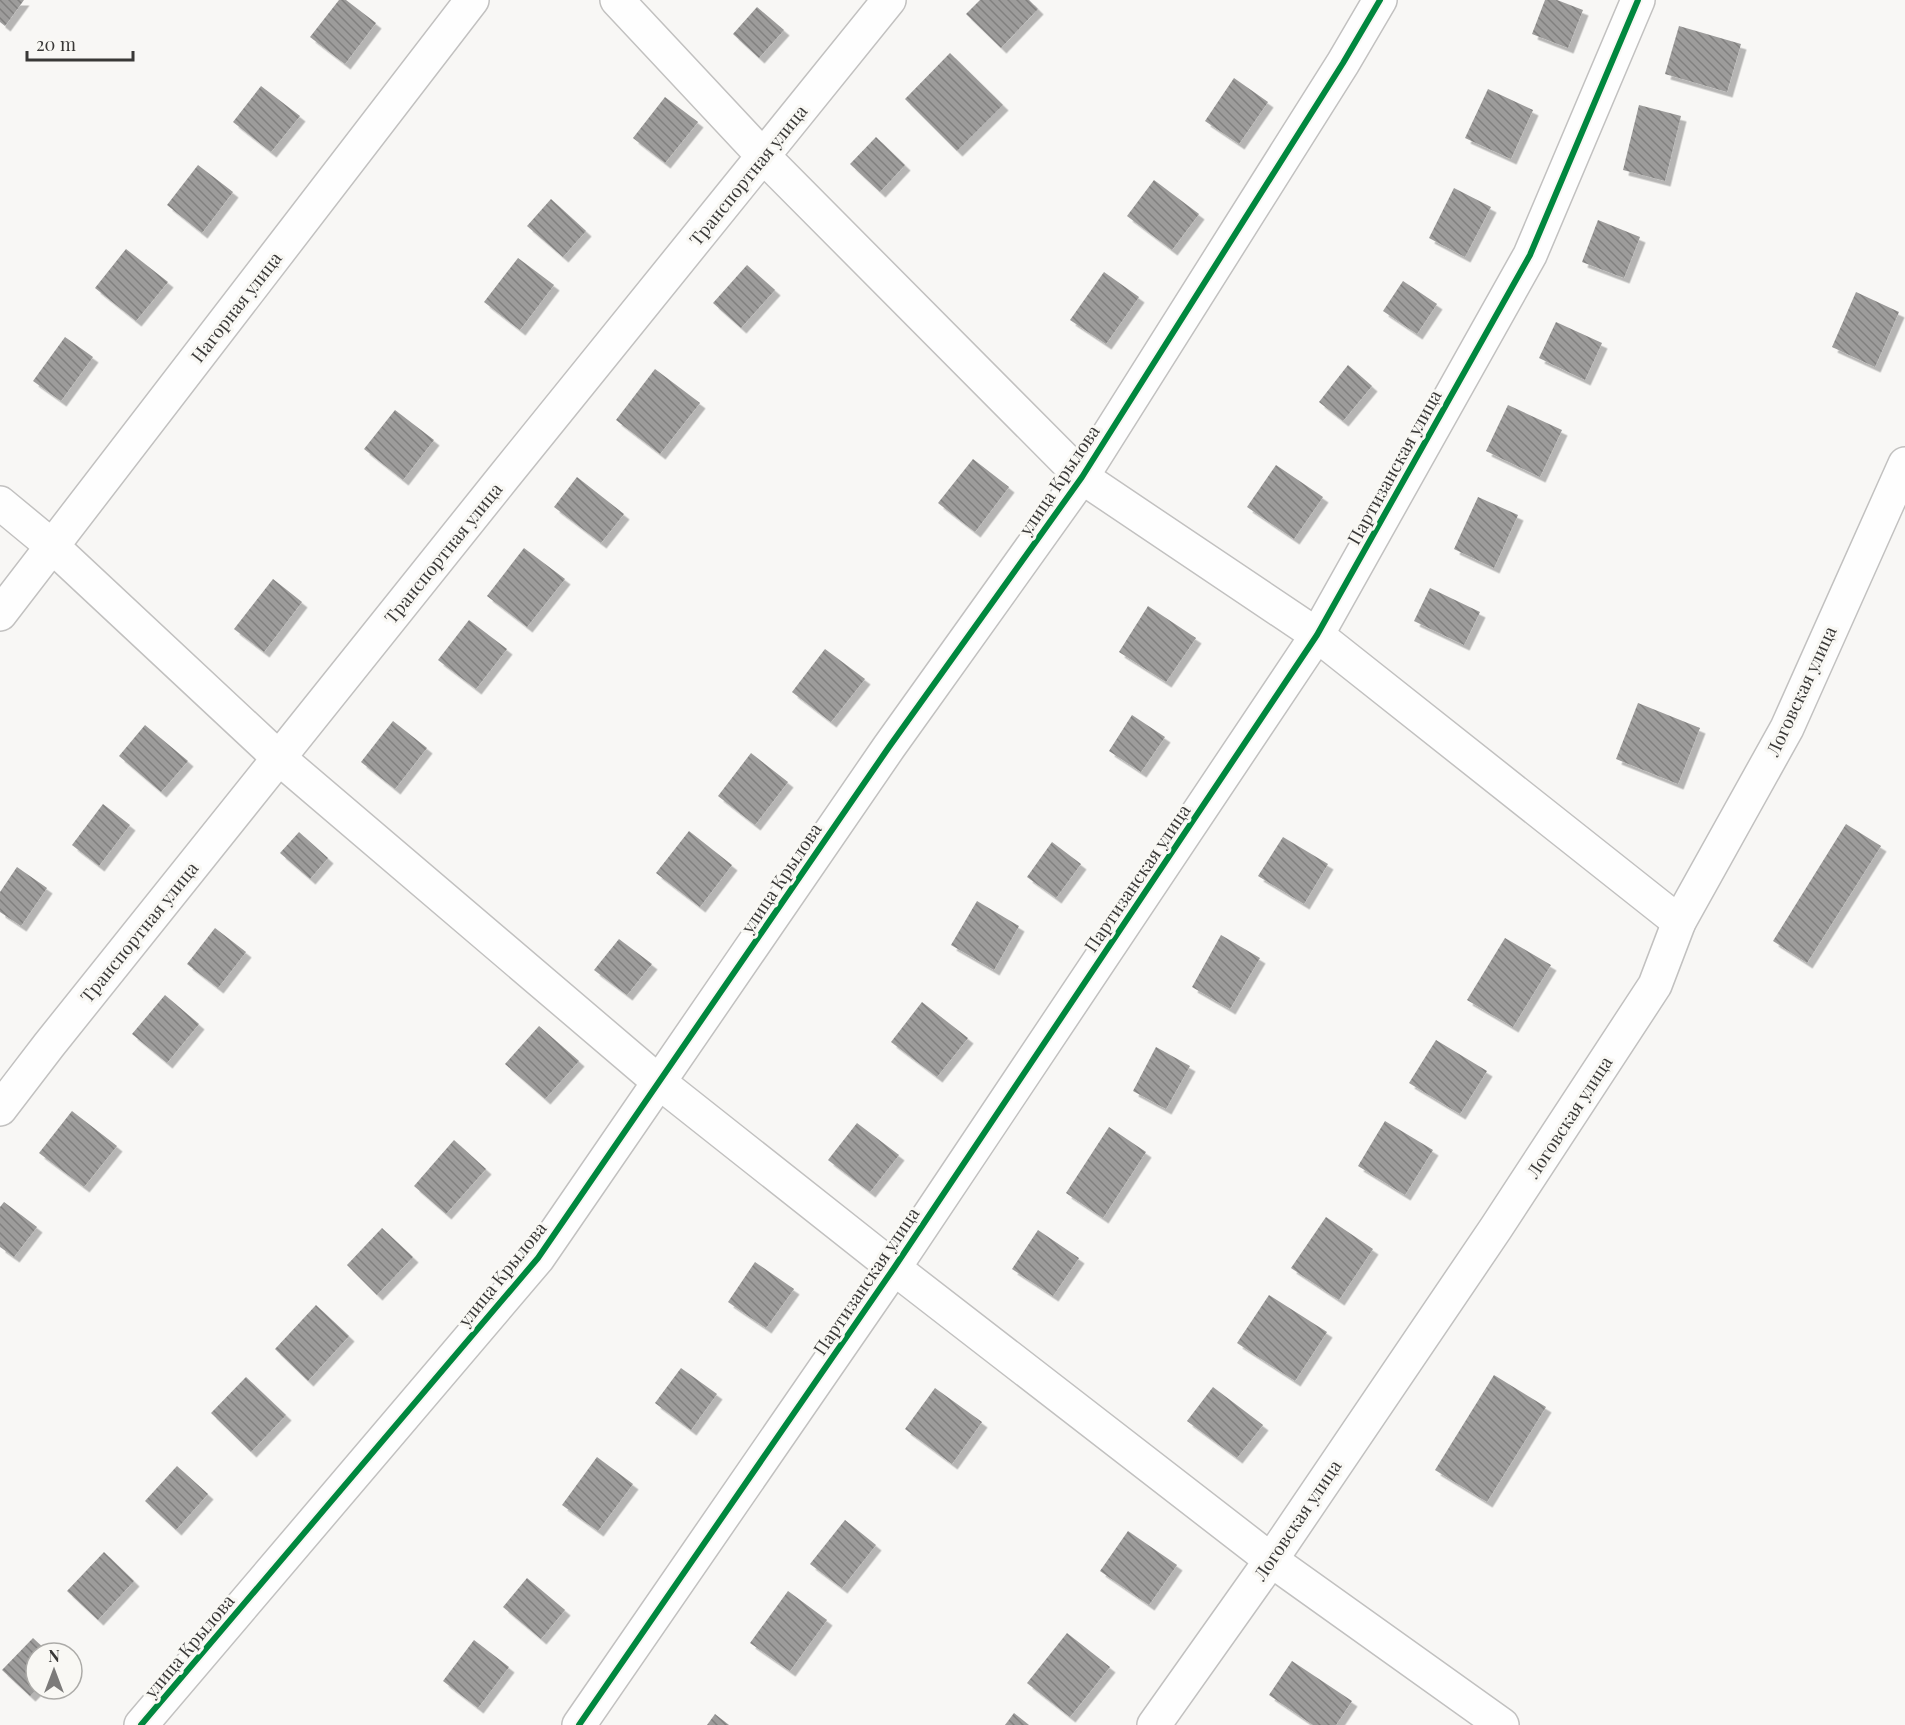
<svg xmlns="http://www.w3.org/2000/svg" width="1905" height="1725" viewBox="0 0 1905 1725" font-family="'Playfair Display',serif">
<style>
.building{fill:url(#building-back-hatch);filter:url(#shadow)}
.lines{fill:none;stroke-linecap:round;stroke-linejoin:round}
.minor-casing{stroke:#c2c1c0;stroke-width:36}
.minor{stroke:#fefefe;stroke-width:33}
.cycleway-casing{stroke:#f9f8f4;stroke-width:10}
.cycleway{stroke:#00873e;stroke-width:6}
.labels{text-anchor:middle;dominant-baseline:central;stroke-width:6;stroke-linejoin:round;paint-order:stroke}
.street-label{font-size:18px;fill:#393837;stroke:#f9f8f4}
</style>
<defs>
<pattern id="building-back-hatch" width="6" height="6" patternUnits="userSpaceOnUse" patternTransform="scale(1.5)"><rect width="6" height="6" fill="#9d9c9b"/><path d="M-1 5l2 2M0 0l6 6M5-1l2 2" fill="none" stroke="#81807f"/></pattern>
<filter id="shadow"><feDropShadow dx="5.5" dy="5.5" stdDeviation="0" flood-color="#0004"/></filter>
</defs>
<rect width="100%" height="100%" fill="#f8f7f5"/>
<g class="building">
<polygon points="0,0 24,0 5,26 0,22"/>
<polygon points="339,0 346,0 376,23 345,64 310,37"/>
<polygon points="980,0 1029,0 1038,9 1001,48 966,14"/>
<polygon points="1545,0 1557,0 1583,10 1568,48 1532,34"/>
<polygon points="757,7 784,30 759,58 733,34"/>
<polygon points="1679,26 1741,44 1727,92 1665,74"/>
<polygon points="950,53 1003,105 957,151 905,99"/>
<polygon points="1234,78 1268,102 1239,144 1205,121"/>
<polygon points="261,86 300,116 271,152 233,122"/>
<polygon points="1488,89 1533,110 1511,159 1465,138"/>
<polygon points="665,97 698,122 665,163 633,138"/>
<polygon points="1639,105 1681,116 1665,181 1623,170"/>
<polygon points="876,137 905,165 880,192 850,164"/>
<polygon points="198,165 233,192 202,233 167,205"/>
<polygon points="1154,180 1199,214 1172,250 1127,216"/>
<polygon points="1454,188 1491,207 1465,257 1429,238"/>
<polygon points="551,199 586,231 563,257 527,226"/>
<polygon points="1598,220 1640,237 1624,278 1582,262"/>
<polygon points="126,249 168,282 136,321 95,288"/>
<polygon points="518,258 554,285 520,330 484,302"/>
<polygon points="747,265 775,290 741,328 713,303"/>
<polygon points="1104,272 1139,297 1106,344 1070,320"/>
<polygon points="1403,281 1437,304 1417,334 1383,311"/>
<polygon points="1856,292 1899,312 1875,367 1832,347"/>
<polygon points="1556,322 1602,343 1585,380 1539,358"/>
<polygon points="65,337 93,357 61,401 33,381"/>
<polygon points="1348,365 1372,386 1343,421 1319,402"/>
<polygon points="655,369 700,403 660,454 616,420"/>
<polygon points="1508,405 1562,430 1540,477 1486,451"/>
<polygon points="395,410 434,440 403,480 364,449"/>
<polygon points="973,459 1009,487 975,532 938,503"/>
<polygon points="1276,465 1323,497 1294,539 1247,507"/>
<polygon points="577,477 624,514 601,543 554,507"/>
<polygon points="1478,497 1518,515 1494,568 1454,549"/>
<polygon points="524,548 565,579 527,627 487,596"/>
<polygon points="273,579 302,602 264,652 234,629"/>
<polygon points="1430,588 1480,612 1464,645 1414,621"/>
<polygon points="1148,606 1196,638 1166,682 1119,652"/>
<polygon points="469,620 507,649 476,689 438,660"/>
<polygon points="825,649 865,679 831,722 792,692"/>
<polygon points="1638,703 1700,728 1678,784 1616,759"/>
<polygon points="1132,715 1165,737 1141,772 1109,751"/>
<polygon points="393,721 427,748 395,789 361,762"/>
<polygon points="145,725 188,761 161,792 119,756"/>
<polygon points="751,753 788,782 755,825 718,796"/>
<polygon points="103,804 130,825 99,866 72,845"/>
<polygon points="1846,824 1881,846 1807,963 1773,941"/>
<polygon points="689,831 732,865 700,907 656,873"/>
<polygon points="299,832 328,858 310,879 280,853"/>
<polygon points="1283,837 1328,864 1304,904 1258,876"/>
<polygon points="1052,842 1081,864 1056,898 1027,877"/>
<polygon points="17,867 47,888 21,926 0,912 0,892"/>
<polygon points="977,901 1019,926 994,970 951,945"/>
<polygon points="215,928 246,952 218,988 187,964"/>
<polygon points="1221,935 1260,958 1230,1009 1192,987"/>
<polygon points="1505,938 1551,965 1513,1027 1467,1000"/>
<polygon points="619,939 652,964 627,995 594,970"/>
<polygon points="165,995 199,1024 167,1063 132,1034"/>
<polygon points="922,1002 968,1038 937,1077 891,1042"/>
<polygon points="539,1026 579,1061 545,1099 505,1064"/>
<polygon points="1436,1040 1487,1071 1460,1114 1409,1083"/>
<polygon points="1156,1047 1190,1066 1166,1109 1133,1091"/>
<polygon points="72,1111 117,1146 84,1187 39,1153"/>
<polygon points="1385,1121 1433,1150 1405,1195 1358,1166"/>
<polygon points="857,1123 899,1155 870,1192 828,1160"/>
<polygon points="1109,1127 1146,1152 1103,1218 1066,1193"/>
<polygon points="454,1140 486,1169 446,1214 414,1186"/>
<polygon points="4,1202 37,1227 14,1257 0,1247 0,1207"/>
<polygon points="1326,1217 1373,1249 1339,1300 1291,1268"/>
<polygon points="382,1228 413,1257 377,1295 347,1265"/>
<polygon points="1038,1230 1079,1258 1053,1296 1012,1269"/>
<polygon points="755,1262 794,1289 766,1328 728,1302"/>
<polygon points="1269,1295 1327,1332 1295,1381 1237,1343"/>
<polygon points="316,1305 349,1336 308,1381 275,1349"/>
<polygon points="681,1368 717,1394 691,1430 655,1403"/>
<polygon points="1494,1375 1546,1407 1487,1502 1435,1470"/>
<polygon points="246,1377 286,1415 251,1452 211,1413"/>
<polygon points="1213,1387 1263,1425 1237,1458 1187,1421"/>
<polygon points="935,1388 982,1422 952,1464 905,1429"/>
<polygon points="597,1457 633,1484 598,1531 562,1505"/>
<polygon points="177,1466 208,1494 176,1530 145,1501"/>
<polygon points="845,1520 876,1545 842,1588 810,1564"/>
<polygon points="1128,1531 1177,1565 1149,1605 1100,1571"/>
<polygon points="104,1552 134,1581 98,1620 67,1591"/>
<polygon points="527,1578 565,1610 541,1639 503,1607"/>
<polygon points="788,1591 827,1620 790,1671 750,1643"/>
<polygon points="1067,1633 1110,1667 1070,1717 1027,1683"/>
<polygon points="33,1638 49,1653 36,1653 36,1690 30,1696 2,1670"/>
<polygon points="474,1640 509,1667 478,1708 443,1681"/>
<polygon points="1292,1661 1352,1701 1336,1725 1313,1725 1269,1695"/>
<polygon points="1014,1713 1029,1725 1005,1725"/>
<polygon points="715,1714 729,1725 707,1725"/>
</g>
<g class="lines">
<defs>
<g id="minor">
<polyline points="617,0 763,156 1082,477 1317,635 1679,922"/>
<polyline points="0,503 52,546 279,758 659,1082 894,1268 1271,1560 1502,1725"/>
<polyline points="0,614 472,0"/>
<polyline points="0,1109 49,1045 502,479 889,0"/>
<polyline points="141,1725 538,1258 889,747 1082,477 1343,63 1380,0"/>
<polyline points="579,1725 894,1268 1317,635 1530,255 1638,0"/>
<polyline points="1154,1725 1271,1560 1496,1228 1655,985 1679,922 1787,728 1905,464"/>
</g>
</defs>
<use href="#minor" class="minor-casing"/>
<use href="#minor" class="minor"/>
<defs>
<g id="cycleway">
<polyline points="141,1725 538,1258 889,747 1082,477 1343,63 1380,0"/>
<polyline points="579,1725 894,1268 1317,635 1530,255 1638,0"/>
</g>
</defs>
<use href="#cycleway" class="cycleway-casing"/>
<use href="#cycleway" class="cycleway"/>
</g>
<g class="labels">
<g class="street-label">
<text transform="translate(748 175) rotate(-51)">Транспортная улица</text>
<text transform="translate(236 307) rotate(-52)">Нагорная улица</text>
<text transform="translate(1394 467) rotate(-61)">Партизанская улица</text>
<text transform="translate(1059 480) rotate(-56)">улица Крылова</text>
<text transform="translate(443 553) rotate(-51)">Транспортная улица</text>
<text transform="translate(1801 691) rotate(-65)">Логовская улица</text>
<text transform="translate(781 878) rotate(-56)">улица Крылова</text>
<text transform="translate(1137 878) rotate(-56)">Партизанская улица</text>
<text transform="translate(139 932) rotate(-51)">Транспортная улица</text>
<text transform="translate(1569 1117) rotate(-57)">Логовская улица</text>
<text transform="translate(502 1274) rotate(-51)">улица Крылова</text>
<text transform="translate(866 1281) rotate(-56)">Партизанская улица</text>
<text transform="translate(1297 1520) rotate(-56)">Логовская улица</text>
<text transform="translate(189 1646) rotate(-50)">улица Крылова</text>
</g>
</g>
<g transform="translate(54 1671)"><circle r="28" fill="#f9f8f4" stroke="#acaba8" stroke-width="1.5"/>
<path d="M0-4.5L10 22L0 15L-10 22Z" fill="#7c7b7a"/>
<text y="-9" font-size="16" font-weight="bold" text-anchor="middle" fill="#393837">N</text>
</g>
<path d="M27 51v9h106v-9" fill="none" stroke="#393837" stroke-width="3"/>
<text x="36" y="51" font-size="18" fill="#393837" stroke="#f9f8f4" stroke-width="4.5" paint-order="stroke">20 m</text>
</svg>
